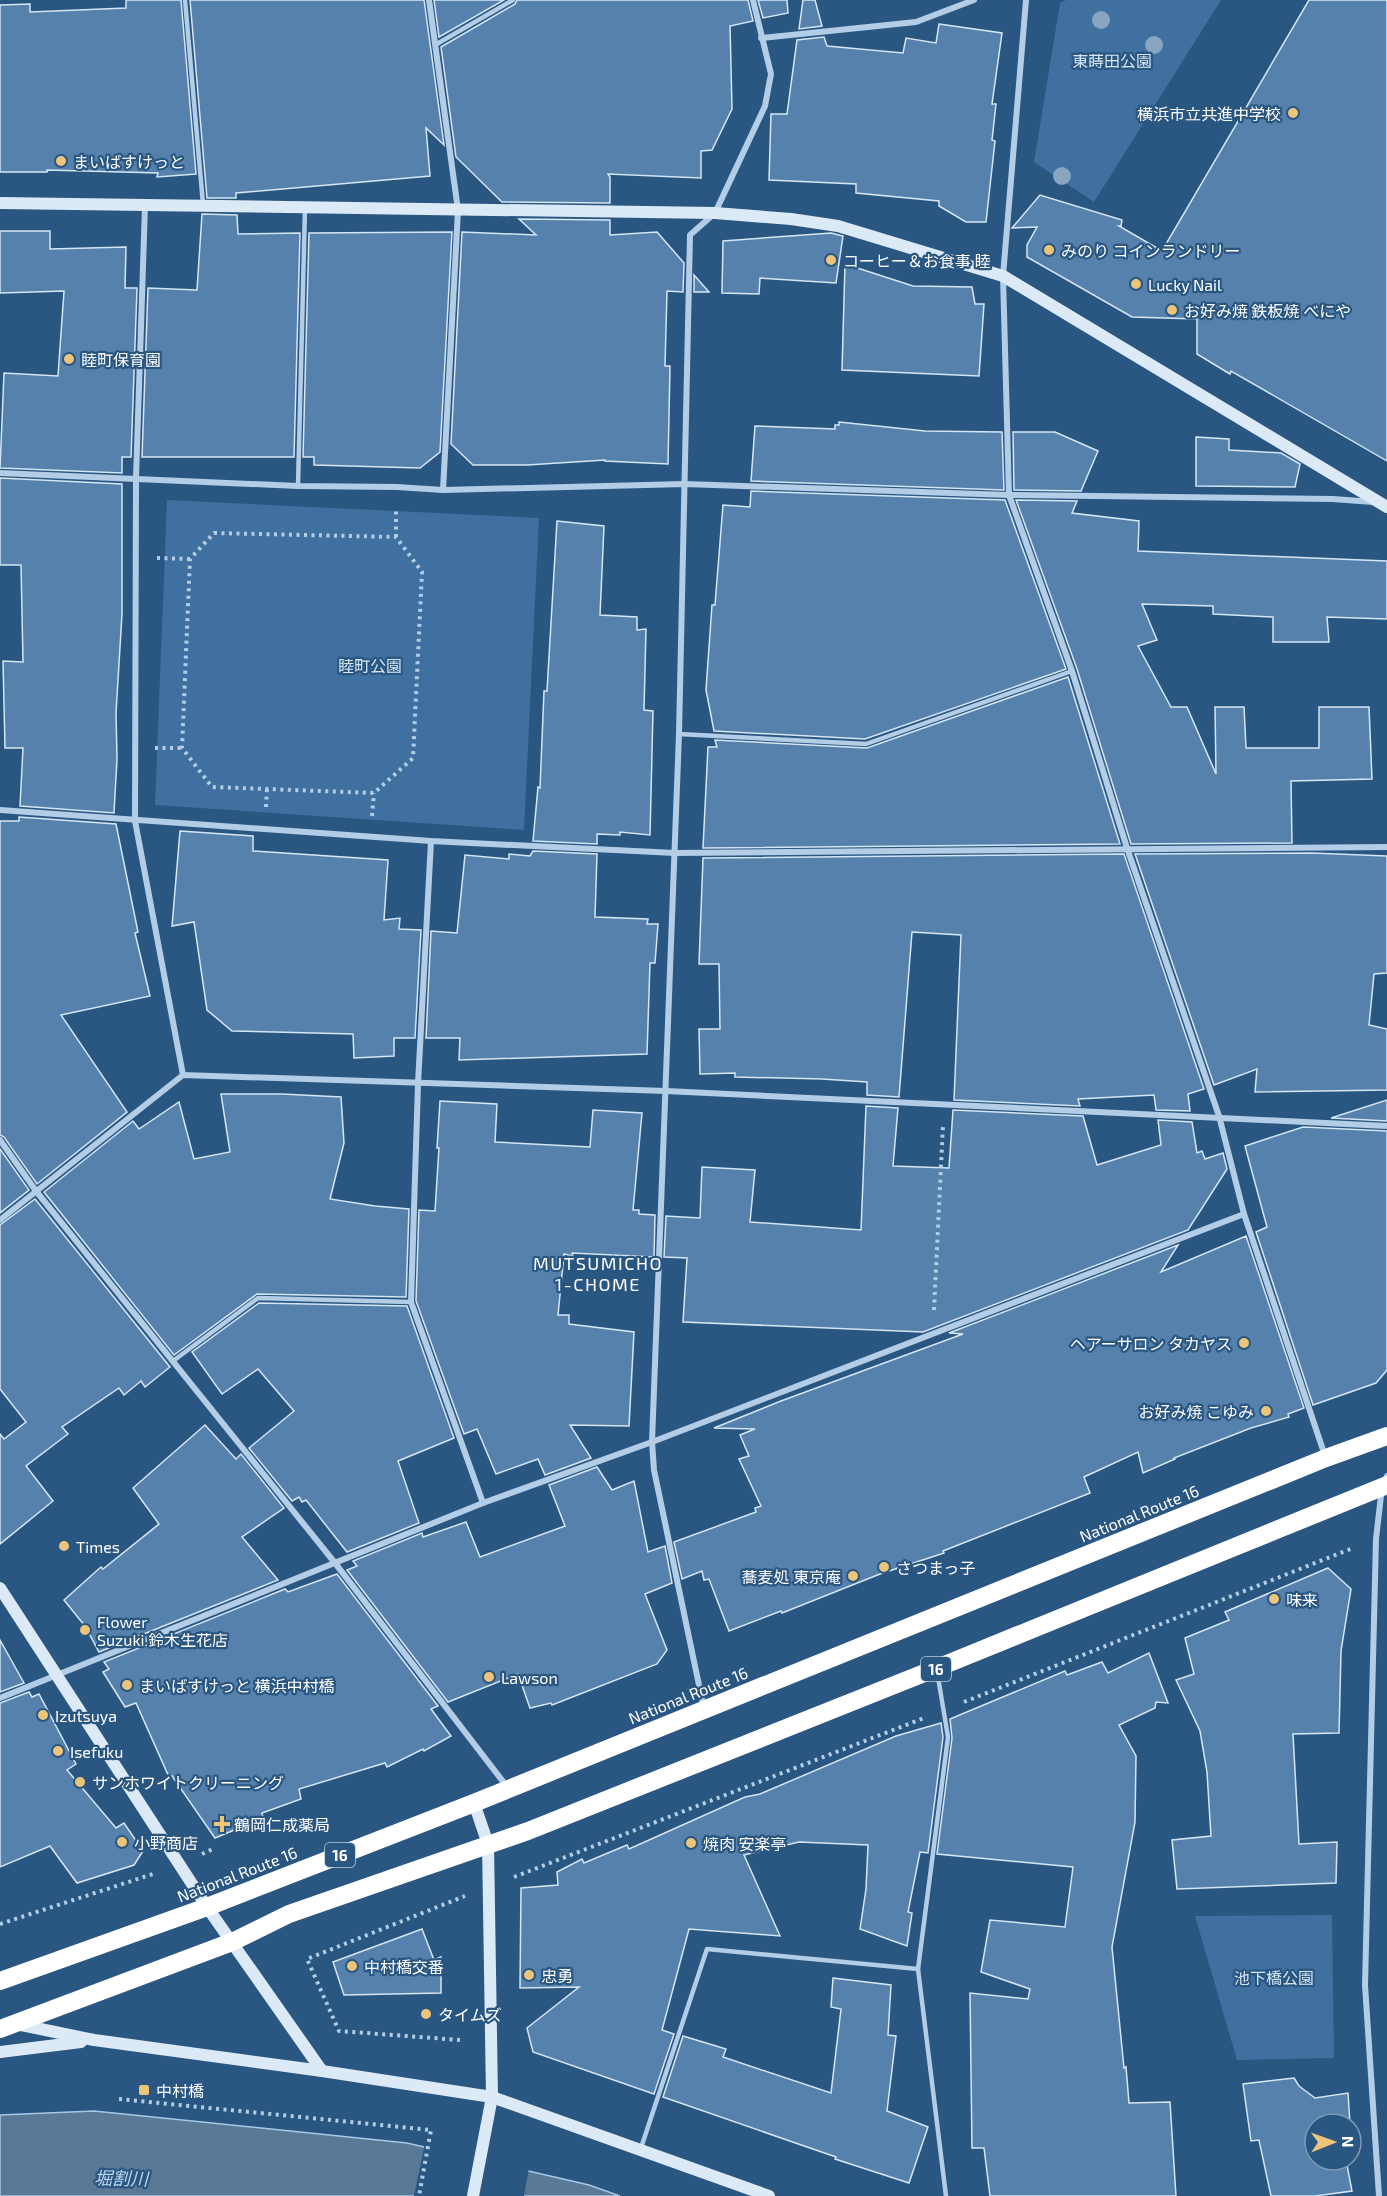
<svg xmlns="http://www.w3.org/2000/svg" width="1387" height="2196" viewBox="0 0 1387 2196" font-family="'Exo 2','Noto Sans JP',sans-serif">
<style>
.green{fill:#3f709f}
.water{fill:#5a7997;stroke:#a7c9e6;stroke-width:1.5}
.pier{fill:#2a5682}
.building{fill:#5681ac;stroke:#d5e6f5;stroke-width:1.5}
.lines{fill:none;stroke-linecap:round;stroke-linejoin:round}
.path{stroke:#b3cde6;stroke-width:4;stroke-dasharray:3 4.5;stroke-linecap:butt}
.lane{stroke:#b3cde6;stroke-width:4.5}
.street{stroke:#b3cde6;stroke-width:6}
.secondary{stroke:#dce9f6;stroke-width:12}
.highway{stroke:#fff;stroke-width:18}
.tree{fill:#88a5c1}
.poi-dot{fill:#ecc47a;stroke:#2a5682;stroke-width:2}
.labels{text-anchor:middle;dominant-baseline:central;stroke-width:4.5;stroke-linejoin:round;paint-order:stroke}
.shield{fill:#2a5682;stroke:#bfccda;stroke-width:1.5}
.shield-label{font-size:15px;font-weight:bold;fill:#fff}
.park-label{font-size:16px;fill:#d5e6f5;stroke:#2a5682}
.poi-label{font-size:16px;fill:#fff;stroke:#2a5682;text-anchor:start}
.street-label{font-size:16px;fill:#fff;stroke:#2a5682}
.neighbourhood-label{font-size:18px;letter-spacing:1.5px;fill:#fff;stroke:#2a5682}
.water-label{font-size:18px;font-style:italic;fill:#bed7ed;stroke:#2a5682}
</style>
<rect width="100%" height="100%" fill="#2a5682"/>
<g class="green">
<polygon points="1066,0 1221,0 1094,202 1034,162 1060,3"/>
<polygon points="167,500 539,518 524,830 155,805"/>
<polygon points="1332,1915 1334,2058 1237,2060 1195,1916"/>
</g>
<polygon class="water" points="94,2111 407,2143 589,2185 620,2196 0,2196 0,2115"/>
<polygon class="pier" points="425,2143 529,2168 524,2196 414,2196"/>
<g class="building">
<polygon points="126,0 181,0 196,174 157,177 158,173 47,170 47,172 0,172 0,5 30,4 30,12 126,8"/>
<polygon points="190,0 424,0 444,145 426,128 430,176 236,193 236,198 207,198"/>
<polygon points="434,0 504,0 439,37"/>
<polygon points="517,0 748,0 753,21 730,26 732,109 712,150 701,151 701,178 608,174 610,177 610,203 502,202 456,157 441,47 515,4"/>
<polygon points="758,0 787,0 788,13 763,18"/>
<polygon points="803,0 815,0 822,26 799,29"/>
<polygon points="1309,0 1387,0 1387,461 1231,371 1230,374 1197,354 1197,319 1132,317 1027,257 1027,245 1037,227 1012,228 1040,195 1122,220 1121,226 1119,226 1162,251"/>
<polygon points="939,24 1002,33 992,104 996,104 992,140 995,141 986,222 966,222 939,206 939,201 856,193 856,184 769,180 771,114 787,114 797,40 824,37 827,46 903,53 906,38 936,43"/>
<polygon points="202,214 237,215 238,234 300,233 294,457 142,457 148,288 197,290"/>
<polygon points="519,219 610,220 610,235 657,232 684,263 683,292 667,291 665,366 670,366 668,464 605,461 605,460 527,465 473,465 451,444 462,232 536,235"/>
<polygon points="0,231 50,231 50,249 126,247 125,288 137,288 131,457 122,457 122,473 0,468 4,373 58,376 64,291 0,293"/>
<polygon points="452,232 440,452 420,468 314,465 314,457 303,457 309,233"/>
<polygon points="831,233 843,236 836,283 760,278 759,294 722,293 723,241"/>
<polygon points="845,264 913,286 972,287 975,304 984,304 979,376 842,370"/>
<polygon points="694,275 709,292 694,292"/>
<polygon points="839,422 925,431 1002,432 1004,490 751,481 755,426 835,429 835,425 839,425"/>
<polygon points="1013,432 1055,432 1098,451 1081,491 1014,490"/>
<polygon points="1196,437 1229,439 1229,450 1281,453 1300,464 1295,487 1196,486"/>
<polygon points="0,478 122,484 122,614 116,713 117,759 114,813 20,806 23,748 5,748 3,661 23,662 21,565 0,565"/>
<polygon points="751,491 1005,500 1066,669 865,739 714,731 706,690 712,605 715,605 723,505 750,507"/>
<polygon points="1016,500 1077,501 1072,513 1139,521 1138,551 1387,561 1387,619 1327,617 1329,642 1273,642 1273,617 1213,614 1213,606 1142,604 1157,640 1138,646 1171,707 1187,707 1216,774 1215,707 1244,707 1246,748 1319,748 1319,707 1369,707 1372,779 1291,781 1292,843 1131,844 1077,669"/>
<polygon points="557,521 604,526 600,615 637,617 637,630 646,629 644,710 653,711 650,835 620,832 620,835 597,834 597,844 533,841 538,787 540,788 544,691 547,691"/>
<polygon points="1068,677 1120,844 703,848 708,747 717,747 715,740 867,748"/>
<polygon points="19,817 116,824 138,932 135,933 150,996 61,1015 127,1112 37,1184 4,1137 0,1135 0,821 19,821"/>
<polygon points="180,831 253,836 253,851 388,860 384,920 400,918 399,929 421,930 415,1038 394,1038 394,1056 354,1058 353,1034 232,1031 207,1010 194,922 172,926"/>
<polygon points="533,851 597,854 595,917 648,919 647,924 658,924 655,963 650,963 647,1054 459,1060 460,1038 426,1038 431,931 457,933 465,855 509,859 509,854 530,856"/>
<polygon points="1312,853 1387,856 1387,973 1374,974 1369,1025 1387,1029 1387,1090 1255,1092 1257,1069 1214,1085 1135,854"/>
<polygon points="1124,854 1204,1089 1188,1094 1190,1111 1156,1110 1154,1095 1078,1099 1080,1106 954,1100 961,935 912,932 899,1097 867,1095 867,1082 822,1079 735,1077 735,1073 700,1074 699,1029 720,1029 719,964 699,964 703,858"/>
<polygon points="221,1094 282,1094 341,1097 344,1143 330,1199 375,1206 409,1209 406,1297 257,1294 174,1355 44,1192 133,1121 139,1129 179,1102 194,1159 230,1152"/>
<polygon points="1387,1100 1387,1121 1331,1118"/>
<polygon points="440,1101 497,1104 495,1142 590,1147 593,1110 642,1113 633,1210 639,1210 639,1214 655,1215 654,1257 572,1253 573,1256 564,1254 558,1315 569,1315 569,1324 634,1332 629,1426 570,1425 591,1458 545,1475 538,1459 496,1474 477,1429 464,1434 416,1301 419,1210 435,1211 439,1148 437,1148"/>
<polygon points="866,1106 898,1108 893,1166 949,1168 953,1110 1083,1116 1097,1165 1161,1145 1158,1120 1192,1122 1197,1153 1202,1151 1205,1159 1223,1153 1227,1169 1188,1230 923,1332 683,1322 687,1258 664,1257 666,1216 700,1218 702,1167 755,1170 750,1222 861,1230"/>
<polygon points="1303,1127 1387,1131 1387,1370 1376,1383 1313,1405 1256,1232 1267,1227 1245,1146"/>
<polygon points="0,1149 29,1190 0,1213"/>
<polygon points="35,1199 170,1367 145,1387 141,1381 124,1395 119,1388 62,1427 68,1434 26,1466 53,1501 0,1544 0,1434 4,1439 26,1422 0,1389 0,1225"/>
<polygon points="1246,1236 1304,1408 1288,1414 1289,1417 1251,1428 1174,1458 1175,1459 1143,1473 1138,1452 1084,1477 1090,1493 943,1551 944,1553 880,1574 782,1613 781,1611 729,1631 709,1579 704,1580 702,1571 682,1579 674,1542 756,1512 755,1508 761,1506 739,1459 749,1456 740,1435 755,1429 714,1428 781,1401 963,1334 949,1333 1178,1245 1161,1272"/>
<polygon points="259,1303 407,1306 454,1438 398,1461 419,1523 347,1552 306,1500 302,1502 299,1497 292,1501 249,1448 294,1411 258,1369 222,1394 192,1352"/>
<polygon points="205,1425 236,1459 241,1454 284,1508 242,1537 278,1580 99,1652 85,1626 64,1600 101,1567 103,1569 159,1524 133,1488"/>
<polygon points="597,1467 612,1490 634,1481 648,1552 665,1546 672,1583 645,1594 667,1650 657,1664 552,1705 551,1703 530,1708 518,1674 448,1702 347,1570 357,1566 353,1561 422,1533 423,1537 466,1522 480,1557 565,1526 549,1485"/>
<polygon points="1328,1568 1351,1589 1341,1651 1339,1733 1293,1734 1299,1844 1337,1842 1336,1883 1177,1889 1172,1840 1211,1836 1207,1772 1200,1731 1176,1680 1194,1674 1185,1638 1229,1620 1225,1612"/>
<polygon points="337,1574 438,1706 431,1709 451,1736 424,1751 423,1749 387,1767 385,1763 299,1789 301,1799 262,1813 263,1818 215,1838 172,1776 169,1777 136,1703 125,1707 103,1672 109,1669 104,1662 285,1589 288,1592"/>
<polygon points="0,1640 24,1683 0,1692"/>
<polygon points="1149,1653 1168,1703 1156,1702 1155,1708 1119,1725 1136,1756 1135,1822 1112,1947 1124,2068 1126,2067 1129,2103 1170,2102 1176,2196 990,2196 984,2148 972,2148 970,1993 1028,1999 1030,1989 981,1972 990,1920 1065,1927 1073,1867 937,1854 952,1738 950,1719 1065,1671 1067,1675 1102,1662 1108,1673"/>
<polygon points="29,1692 32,1697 39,1694 76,1764 67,1770 116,1828 124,1823 143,1851 134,1865 77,1883 50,1846 0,1867 0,1703"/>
<polygon points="941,1723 943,1737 928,1853 920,1852 908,1912 912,1913 907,1946 860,1929 866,1889 868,1845 799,1842 744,1855 780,1936 689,1929 662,2030 674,2034 654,2094 533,2052 527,2028 579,1987 520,1988 521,1888 558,1885 557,1872 582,1859 584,1863 627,1845 629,1849 745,1797 760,1794 896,1736"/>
<polygon points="422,1929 434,1960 441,1957 441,1993 344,1995 333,1962"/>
<polygon points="833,1978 891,1985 888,2035 896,2036 887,2111 928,2127 909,2183 835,2159 836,2157 663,2097 683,2036 726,2049 723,2057 831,2093 841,2009 831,2007"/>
<polygon points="1294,2078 1299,2086 1315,2098 1348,2093 1350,2124 1315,2124 1315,2160 1346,2160 1352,2191 1315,2196 1271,2196 1259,2140 1251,2141 1243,2084"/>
</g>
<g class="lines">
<g class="path">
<polygon points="214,533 396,537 422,572 413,758 374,793 212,787 182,748 190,559"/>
<polyline points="396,537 396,507"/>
<polyline points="157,558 190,559"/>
<polyline points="155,748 182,748"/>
<polyline points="266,807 267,789"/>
<polyline points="372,816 374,793"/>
<polyline points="934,1310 943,1125"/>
<polyline points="964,1702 1353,1548"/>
<polyline points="202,1854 215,1848"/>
<polyline points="514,1877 924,1718"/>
<polyline points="0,1924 156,1873"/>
<polyline points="460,2040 339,2031 307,1959 465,1896"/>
<polyline points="119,2099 431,2130 419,2196"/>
</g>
<g class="lane">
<polyline points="185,0 203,204"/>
<polyline points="435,45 513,0"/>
<polyline points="298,486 305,208"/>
<polyline points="679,734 866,744 1072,671"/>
<polyline points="173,1361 258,1298 411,1302"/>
<polyline points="918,1969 946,2196"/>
<polyline points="641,2148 707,1949 918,1969 948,1737 937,1671"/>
</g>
<g class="street">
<polyline points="429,0 458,210 443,490"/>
<polyline points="1026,0 1003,276 1009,495 1072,671 1127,848 1219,1116 1244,1214 1325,1456"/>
<polyline points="761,38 916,22 974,0"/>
<polyline points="145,206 136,478 135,821 183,1075"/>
<polyline points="0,473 298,486 397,487 443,490 685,484 1009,495 1333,499 1373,502"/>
<polyline points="0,810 431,841 675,853 1387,847"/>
<polyline points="431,841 418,1084 411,1302 483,1503"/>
<polyline points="0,1140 36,1191 335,1563 508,1788"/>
<polyline points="0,1220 183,1075 666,1091 1387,1126"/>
<polyline points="0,1698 483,1503 652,1442 1244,1214"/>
<polyline points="704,1709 654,1470 652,1442 679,734 690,235 715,213 765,106 771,74 753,0"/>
<polyline points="1379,2196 1365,1985 1376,1539 1382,1487 1387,1476"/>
</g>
<g class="secondary">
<polyline points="0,203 715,213 791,219 838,226 1003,276 1387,507"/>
<polyline points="0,1588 207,1907 322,2071"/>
<polyline points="16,2024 94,2040 322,2071 492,2097 769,2196"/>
<polyline points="0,2052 81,2042"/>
<polyline points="473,2196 492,2097 488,1844 474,1803"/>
</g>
<g class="highway">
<polyline points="0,1981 207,1907 474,1803 1326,1458 1387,1436"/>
<polyline points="0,2029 232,1942 289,1914 528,1831 937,1668 1387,1485"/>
</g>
</g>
<g class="tree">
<circle cx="1101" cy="20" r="9"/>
<circle cx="1154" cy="45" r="9"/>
<circle cx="1062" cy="176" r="9"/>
</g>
<g class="poi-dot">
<circle cx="1293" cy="113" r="6"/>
<circle cx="61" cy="161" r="6"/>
<circle cx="1049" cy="250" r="6"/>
<circle cx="831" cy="260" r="6"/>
<circle cx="1136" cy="284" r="6"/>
<circle cx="1172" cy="310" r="6"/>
<circle cx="69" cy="359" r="6"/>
<circle cx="1244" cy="1343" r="6"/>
<circle cx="1266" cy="1411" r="6"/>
<circle cx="64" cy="1546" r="6"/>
<circle cx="884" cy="1567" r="6"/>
<circle cx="853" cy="1576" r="6"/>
<circle cx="1274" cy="1599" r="6"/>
<circle cx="85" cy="1630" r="6"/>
<circle cx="489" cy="1677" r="6"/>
<circle cx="127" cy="1685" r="6"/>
<circle cx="43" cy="1715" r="6"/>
<circle cx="58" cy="1751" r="6"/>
<circle cx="80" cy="1782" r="6"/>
<path d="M219 1815h6v6h6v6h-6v6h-6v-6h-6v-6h6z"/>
<circle cx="122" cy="1842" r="6"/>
<circle cx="691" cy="1843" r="6"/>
<circle cx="352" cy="1966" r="6"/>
<circle cx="529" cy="1975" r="6"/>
<circle cx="426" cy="2014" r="6"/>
<rect x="138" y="2084" width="12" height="12" rx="3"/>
</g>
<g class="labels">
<g class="shield">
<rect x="921" y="1657" width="30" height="24" rx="4.5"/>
<rect x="325" y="1843" width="30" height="24" rx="4.5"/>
</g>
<g class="shield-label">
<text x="936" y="1669">16</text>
<text x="340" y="1855">16</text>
</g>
<g class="park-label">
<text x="1112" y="60">東蒔田公園</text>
<text x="370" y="665">睦町公園</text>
<text x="1274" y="1977">池下橋公園</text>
</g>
<g class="poi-label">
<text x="1281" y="113" text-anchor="end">横浜市立共進中学校</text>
<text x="73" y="161">まいばすけっと</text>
<text x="1061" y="250">みのり コインランドリー</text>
<text x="843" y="260">コーヒー＆お食事 睦</text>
<text x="1148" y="284">Lucky Nail</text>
<text x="1184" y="310">お好み焼 鉄板焼 べにや</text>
<text x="81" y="359">睦町保育園</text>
<text x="1232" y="1343" text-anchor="end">ヘアーサロン タカヤス</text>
<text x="1254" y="1411" text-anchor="end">お好み焼 こゆみ</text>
<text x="76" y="1546">Times</text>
<text x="896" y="1567">さつまっ子</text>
<text x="841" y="1576" text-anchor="end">蕎麦処 東京庵</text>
<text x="1286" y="1599">味来</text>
<text x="97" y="1621">Flower<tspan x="97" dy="18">Suzuki 鈴木生花店</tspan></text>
<text x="501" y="1677">Lawson</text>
<text x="139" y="1685">まいばすけっと 横浜中村橋</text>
<text x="55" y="1715">Izutsuya</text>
<text x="70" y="1751">Isefuku</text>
<text x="92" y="1782">サンホワイトクリーニング</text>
<text x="234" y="1824">鶴岡仁成薬局</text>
<text x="134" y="1842">小野商店</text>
<text x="703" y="1843">焼肉 安楽亭</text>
<text x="364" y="1966">中村橋交番</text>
<text x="541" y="1975">忠勇</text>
<text x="438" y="2014">タイムズ</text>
<text x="156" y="2090">中村橋</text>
</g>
<g class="street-label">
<text transform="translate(1139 1513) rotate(-22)">National Route 16</text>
<text transform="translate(688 1695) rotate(-22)">National Route 16</text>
<text transform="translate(237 1874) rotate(-21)">National Route 16</text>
</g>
<g class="neighbourhood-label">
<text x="598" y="1263">MUTSUMICHO<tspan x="598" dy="21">1-CHOME</tspan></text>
</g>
<g class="water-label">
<text transform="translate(121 2178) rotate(1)">堀割川</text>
</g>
</g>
<g transform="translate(1333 2142) rotate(89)"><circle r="28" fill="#2a5682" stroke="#7f9ab4" stroke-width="1.5"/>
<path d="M0-4.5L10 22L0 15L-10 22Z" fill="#ecc47a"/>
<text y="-9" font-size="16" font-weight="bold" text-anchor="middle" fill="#ffffff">N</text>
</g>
</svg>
